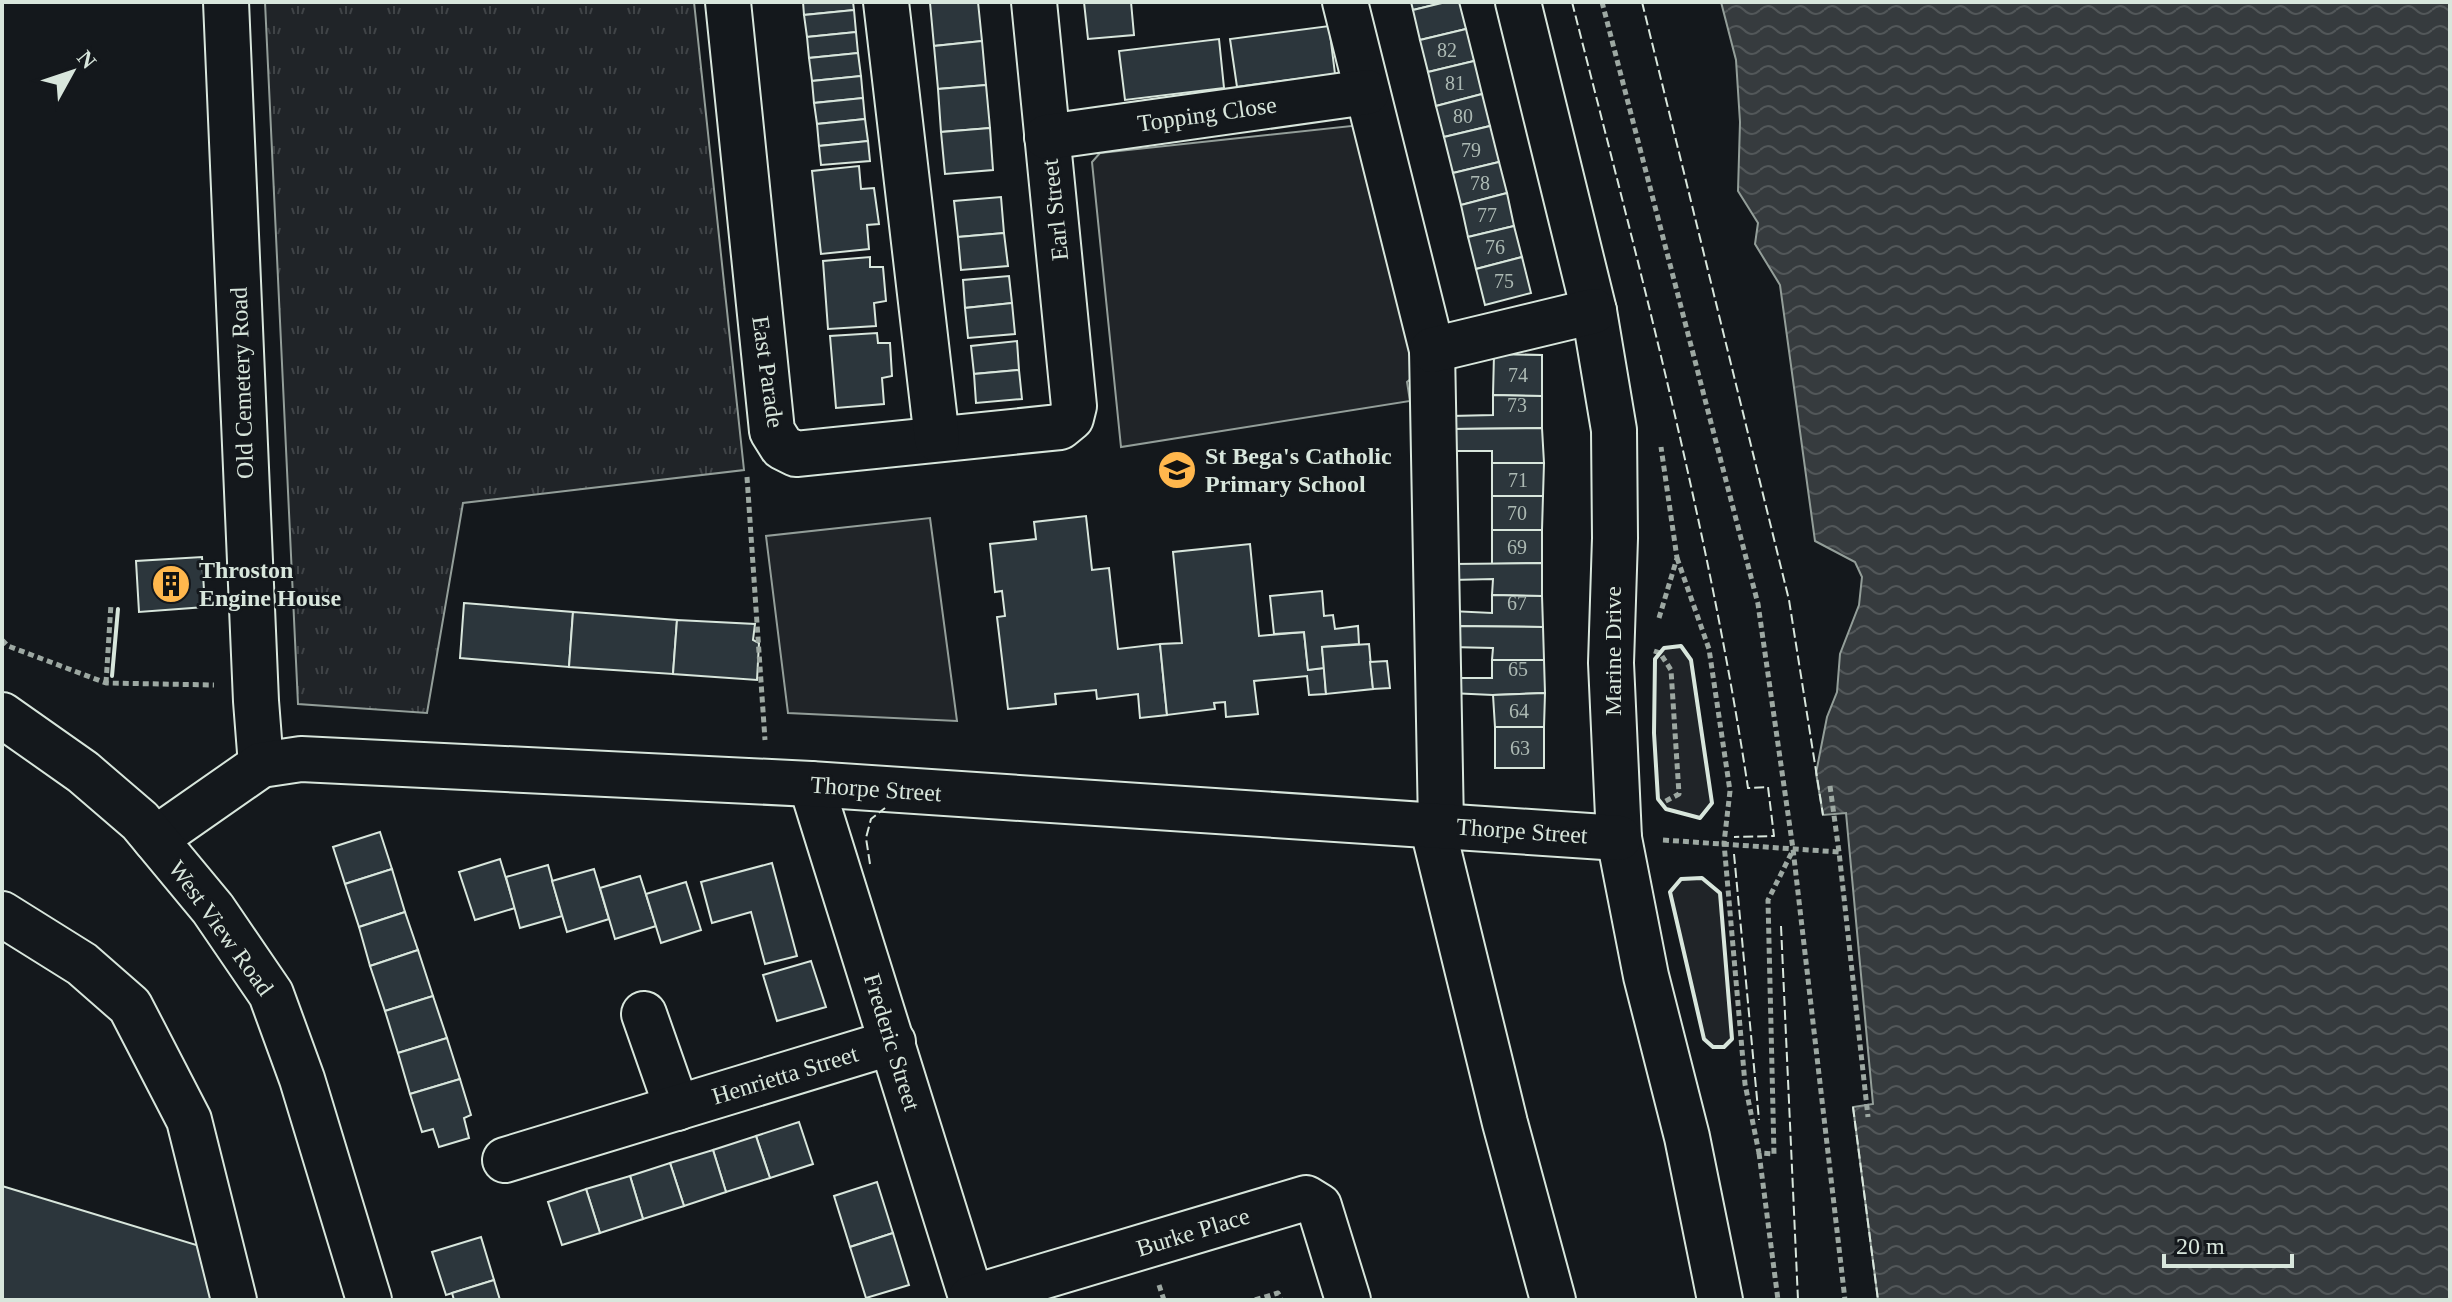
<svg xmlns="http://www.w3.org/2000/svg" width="2452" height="1302" viewBox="0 0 2452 1302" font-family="'Times New Roman',serif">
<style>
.grass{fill:url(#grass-tufts);stroke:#939e99;stroke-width:2}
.garden{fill:#202428;stroke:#939e99;stroke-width:2}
.water{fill:url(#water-waves);stroke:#939e99;stroke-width:2}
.building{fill:#2c363c;stroke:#d8e6dc;stroke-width:2}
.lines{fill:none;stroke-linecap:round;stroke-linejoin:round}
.minor-casing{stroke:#d8e6dc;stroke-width:48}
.major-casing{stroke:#d8e6dc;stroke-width:48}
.path{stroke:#9da8a2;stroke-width:5;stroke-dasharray:6 4;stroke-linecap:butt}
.minor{stroke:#14181c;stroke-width:44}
.major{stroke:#14181c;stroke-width:44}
.fence{stroke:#d8e6dc;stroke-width:2;stroke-dasharray:10 4;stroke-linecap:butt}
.wall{stroke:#d8e6dc;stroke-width:4}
.labels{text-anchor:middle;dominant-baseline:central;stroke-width:6;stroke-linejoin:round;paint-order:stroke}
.number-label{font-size:20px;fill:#adbab4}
.street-label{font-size:24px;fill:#d8e6dc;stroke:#14181c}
.poi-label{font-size:24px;font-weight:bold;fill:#d8e6dc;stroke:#14181c;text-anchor:start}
</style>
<defs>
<pattern id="grass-tufts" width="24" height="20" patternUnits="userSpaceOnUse" patternTransform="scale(2)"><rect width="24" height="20" fill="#202428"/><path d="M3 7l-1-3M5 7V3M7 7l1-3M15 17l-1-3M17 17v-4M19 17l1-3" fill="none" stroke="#404447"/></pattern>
<pattern id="water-waves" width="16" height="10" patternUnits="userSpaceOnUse" patternTransform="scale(2)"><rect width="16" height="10" fill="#363b3e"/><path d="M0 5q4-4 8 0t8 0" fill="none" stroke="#525759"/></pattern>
</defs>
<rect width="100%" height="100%" fill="#14181c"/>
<polygon class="grass" points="265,2 694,2 744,470 463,503 427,713 298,704"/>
<g class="garden">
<polygon points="1370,124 1428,365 1407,382 1410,401 1121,447 1092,162 1100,153"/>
<polygon points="930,518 957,721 788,713 766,536"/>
<polygon points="1681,646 1691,660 1712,803 1700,818 1666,809 1658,799 1654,733 1655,659 1664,648"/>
<polygon points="1702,878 1720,893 1732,1039 1724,1047 1713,1047 1704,1039 1670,892 1681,879"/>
</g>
<polygon class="water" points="1721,2 2450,2 2450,1300 1878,1300 1853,1107 1873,1104 1846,813 1823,815 1816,773 1827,717 1837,692 1840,654 1859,605 1862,577 1855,562 1815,541 1780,285 1755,244 1758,223 1738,191 1740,122 1736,60"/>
<g class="building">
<polygon points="803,2 853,2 854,10 804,15"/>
<polygon points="978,2 982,41 934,46 930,3"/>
<polygon points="1084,2 1131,2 1134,35 1088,39"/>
<polygon points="1411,2 1446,2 1413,10"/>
<polygon points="1446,2 1459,2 1466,29 1420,40 1413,10"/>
<polygon points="854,10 856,32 807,37 804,15"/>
<polygon points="1329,26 1335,74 1237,87 1230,39"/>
<polygon points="1466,29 1474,61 1428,72 1420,40"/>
<polygon points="856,32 858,53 809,58 807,37"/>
<polygon points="1219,39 1224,88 1125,100 1119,51"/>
<polygon points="982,41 986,85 938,89 934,46"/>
<polygon points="858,53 861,76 812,81 809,58"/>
<polygon points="1474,61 1482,94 1436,106 1428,72"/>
<polygon points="861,76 863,98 814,103 812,81"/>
<polygon points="986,85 990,128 941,132 938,89"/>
<polygon points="1482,94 1490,126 1444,137 1436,106"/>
<polygon points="863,98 865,119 817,124 814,103"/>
<polygon points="865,119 868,141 819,146 817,124"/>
<polygon points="1490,126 1499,162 1453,173 1444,137"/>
<polygon points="990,128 993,170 945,174 941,132"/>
<polygon points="868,141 870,161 821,165 819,146"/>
<polygon points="1499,162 1507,193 1461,205 1453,173"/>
<polygon points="859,166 861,189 874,188 879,224 867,225 869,249 821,254 812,171"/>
<polygon points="1507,193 1514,226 1468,237 1461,205"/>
<polygon points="1001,197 1004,233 958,237 954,201"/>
<polygon points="1514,226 1522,257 1476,269 1468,237"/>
<polygon points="1004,233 1008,266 961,270 958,237"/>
<polygon points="870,257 870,267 883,267 886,301 874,303 876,326 828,329 823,261"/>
<polygon points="1522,257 1531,293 1485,305 1476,269"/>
<polygon points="1009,276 1012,303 965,308 963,280"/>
<polygon points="1012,303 1015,334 968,338 965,308"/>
<polygon points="877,333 878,343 890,343 892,376 882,378 884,404 836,408 830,336"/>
<polygon points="1017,341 1019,370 974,374 971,346"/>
<polygon points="1494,354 1542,355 1542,396 1493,395"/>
<polygon points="1019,370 1022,399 976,403 974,374"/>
<polygon points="1493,395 1542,396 1542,428 1451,429 1451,416 1493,415"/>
<polygon points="1542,428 1544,463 1492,463 1492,451 1451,451 1451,429"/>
<polygon points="1492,463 1544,463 1543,496 1492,496"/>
<polygon points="1492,496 1543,496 1542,530 1492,530"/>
<polygon points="1086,516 1092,570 1109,568 1118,649 1160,644 1167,715 1140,718 1138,694 1097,699 1096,690 1055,694 1056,704 1008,709 997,617 1005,616 1002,591 995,592 990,544 1036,539 1034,522"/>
<polygon points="1492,530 1542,530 1542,563 1492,564"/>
<polygon points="1250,544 1259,636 1304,632 1308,670 1324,668 1326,694 1309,695 1307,676 1254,681 1258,714 1226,717 1225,702 1214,703 1215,709 1167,715 1160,644 1182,643 1173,552"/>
<polygon points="202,557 205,607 139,612 136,561"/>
<polygon points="1542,563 1542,596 1492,595 1493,579 1452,580 1452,564"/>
<polygon points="1322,591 1324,616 1333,615 1335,629 1358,626 1359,644 1322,647 1324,668 1308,670 1304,632 1274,634 1270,596"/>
<polygon points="1492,595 1542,596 1543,627 1450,626 1451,611 1492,613"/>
<polygon points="464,603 573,612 569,667 460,658"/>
<polygon points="573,612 677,620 673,674 569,667"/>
<polygon points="677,620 755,624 753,640 759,643 757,680 673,674"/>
<polygon points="1450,626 1543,627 1544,660 1492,660 1493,648 1451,647"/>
<polygon points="1369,644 1373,689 1326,694 1322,647"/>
<polygon points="1492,660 1544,660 1545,693 1493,695 1450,693 1450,678 1492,678"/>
<polygon points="1387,661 1390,688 1373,689 1370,662"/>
<polygon points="1545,693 1544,727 1495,727 1493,695"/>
<rect x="1495" y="727" width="49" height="41"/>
<polygon points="380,832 392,869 345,884 333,847"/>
<polygon points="500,859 515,908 475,920 459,872"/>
<polygon points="772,863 797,956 765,964 751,912 712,923 701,882"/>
<polygon points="548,865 562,916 520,928 506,877"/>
<polygon points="392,869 405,912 359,927 345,884"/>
<polygon points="594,869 609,919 567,932 552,881"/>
<polygon points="640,876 656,926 615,939 600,888"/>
<polygon points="686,882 701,930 661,943 646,894"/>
<polygon points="405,912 418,950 370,966 359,927"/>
<polygon points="418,950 433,996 385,1011 370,966"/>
<polygon points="811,961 826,1007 777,1021 763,975"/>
<polygon points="433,996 447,1038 398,1053 385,1011"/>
<polygon points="447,1038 460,1079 410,1094 398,1053"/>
<polygon points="460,1079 471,1115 464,1118 469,1138 439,1147 433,1129 422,1132 410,1094"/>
<polygon points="799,1122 813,1164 770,1178 756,1136"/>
<polygon points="756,1136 770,1178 726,1192 713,1150"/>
<polygon points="713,1150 726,1192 684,1206 670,1163"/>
<polygon points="670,1163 684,1206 643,1219 630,1176"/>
<polygon points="630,1176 643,1219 600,1233 586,1189"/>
<polygon points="877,1182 893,1233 850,1247 834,1196"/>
<polygon points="2,1186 203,1247 220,1300 2,1300"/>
<polygon points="586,1189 600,1233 562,1245 548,1202"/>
<polygon points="893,1233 909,1285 866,1298 850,1247"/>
<polygon points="481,1237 494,1280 446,1295 432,1252"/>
<polygon points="494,1280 500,1300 454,1300 452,1293"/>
</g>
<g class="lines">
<defs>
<g id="minor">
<polyline points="226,2 256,701 261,765"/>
<polyline points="728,2 772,431 782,447 796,454 1060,427 1071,418 1074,406 1034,2"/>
<polyline points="886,2 937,439"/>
<polyline points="1345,2 1432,350 1441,826"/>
<polyline points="1518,2 1594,311 1614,430 1615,538 1611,663 1619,838 1646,976 1687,1137 1720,1300"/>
<polyline points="1047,137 1367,92"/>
<polyline points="1432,350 1594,311"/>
<polyline points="811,784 972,1300"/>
<polyline points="1432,825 1505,1123 1553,1300"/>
<polyline points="155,839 261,765 301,759 811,784 1619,838"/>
<polyline points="2,914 82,964 130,1006 189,1120 234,1300"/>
<polyline points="644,1014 677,1108"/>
<polyline points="505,1160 893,1042"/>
<polyline points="971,1298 1306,1198 1319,1206 1348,1300"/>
</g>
<polyline id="major" points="2,715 83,772 140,821 213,909 271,994 302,1079 369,1300"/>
</defs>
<use href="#minor" class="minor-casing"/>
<use href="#major" class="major-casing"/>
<g class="path">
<polyline points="1602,2 1758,604 1793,849 1845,1300"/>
<polyline points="747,477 765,740"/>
<polyline points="1677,558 1709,649 1730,791 1724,843 1745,1084 1759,1153 1774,1154 1768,900 1793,850"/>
<polyline points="1659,618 1677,558 1661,447"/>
<polyline points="2,640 8,646 106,683 214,685"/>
<polyline points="1654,651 1660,653 1671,670 1679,794 1662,803"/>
<polyline points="106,683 111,604"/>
<polyline points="1830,786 1839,852"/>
<polyline points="1663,840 1839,852 1868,1117"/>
<polyline points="1759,1153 1778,1300"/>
<polyline points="1159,1285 1164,1300"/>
<polyline points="1255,1300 1278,1293 1281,1300"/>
</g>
<use href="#minor" class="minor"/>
<use href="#major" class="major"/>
<g class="fence">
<path d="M1572 2C1638 262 1708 523 1748 788L1768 787 1774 836 1734 837"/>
<polyline points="1642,2 1789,600 1823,815"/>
<polyline points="1734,854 1759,1120"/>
<polyline points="870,864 866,838 871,819 885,808"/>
<polyline points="1781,926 1798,1300"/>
<polyline points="1853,1107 1878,1300"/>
</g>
<g class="wall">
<polygon points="1681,646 1691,660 1712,803 1700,818 1666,809 1658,799 1654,733 1655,659 1664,648"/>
<polyline points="112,676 118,609"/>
<polygon points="1702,878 1720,893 1732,1039 1724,1047 1713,1047 1704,1039 1670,892 1681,879"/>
</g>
</g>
<defs>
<symbol id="school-disc" viewBox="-11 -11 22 22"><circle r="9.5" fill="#ffb74d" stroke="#14181c"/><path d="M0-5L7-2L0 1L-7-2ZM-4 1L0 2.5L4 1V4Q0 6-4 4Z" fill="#111"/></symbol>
<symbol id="building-disc" viewBox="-11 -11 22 22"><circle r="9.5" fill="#ffb74d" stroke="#14181c"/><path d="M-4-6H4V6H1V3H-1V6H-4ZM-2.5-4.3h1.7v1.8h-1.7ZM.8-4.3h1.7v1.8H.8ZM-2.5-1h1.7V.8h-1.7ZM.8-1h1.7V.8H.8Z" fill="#111"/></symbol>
</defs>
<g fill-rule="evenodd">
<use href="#school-disc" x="1155" y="448" width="44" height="44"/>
<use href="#building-disc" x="149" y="562" width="44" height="44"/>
</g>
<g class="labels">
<g class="number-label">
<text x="1447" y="50">82</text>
<text x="1455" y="83">81</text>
<text x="1463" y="116">80</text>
<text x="1471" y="150">79</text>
<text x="1480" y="183">78</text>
<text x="1487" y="215">77</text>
<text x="1495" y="247">76</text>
<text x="1504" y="281">75</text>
<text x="1518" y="375">74</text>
<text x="1517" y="405">73</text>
<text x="1518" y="480">71</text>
<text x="1517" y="513">70</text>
<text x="1517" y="547">69</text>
<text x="1517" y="603">67</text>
<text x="1518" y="669">65</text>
<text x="1519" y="711">64</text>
<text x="1520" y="748">63</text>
</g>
<g class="street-label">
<text transform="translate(1207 114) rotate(-8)">Topping Close</text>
<text transform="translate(1055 210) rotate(-96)">Earl Street</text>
<text transform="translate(768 372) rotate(82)">East Parade</text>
<text transform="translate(242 383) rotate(-92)">Old Cemetery Road</text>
<text transform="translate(1613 651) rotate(-90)">Marine Drive</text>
<text transform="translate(876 789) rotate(4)">Thorpe Street</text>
<text transform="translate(1522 831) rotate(4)">Thorpe Street</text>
<text transform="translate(221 928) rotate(54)">West View Road</text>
<text transform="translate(892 1042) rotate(73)">Frederic Street</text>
<text transform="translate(785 1075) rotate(-17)">Henrietta Street</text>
<text transform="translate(1193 1232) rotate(-17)">Burke Place</text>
</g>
<g class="poi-label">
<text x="1205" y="456">St Bega's Catholic<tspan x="1205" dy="28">Primary School</tspan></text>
<text x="199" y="570">Throston<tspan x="199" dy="28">Engine House</tspan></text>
</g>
</g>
<rect width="2452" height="1302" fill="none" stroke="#d8e6dc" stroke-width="8"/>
<g transform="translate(72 72) rotate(50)" stroke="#14181c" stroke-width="6" paint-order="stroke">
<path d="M0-6L14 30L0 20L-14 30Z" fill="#d8e6dc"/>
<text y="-12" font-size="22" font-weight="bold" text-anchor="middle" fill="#d8e6dc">N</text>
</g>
<path d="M2164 1254v12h128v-12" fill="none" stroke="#d8e6dc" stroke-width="4"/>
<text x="2176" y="1254" font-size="24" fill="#d8e6dc" stroke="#14181c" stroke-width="6" paint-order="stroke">20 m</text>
</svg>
